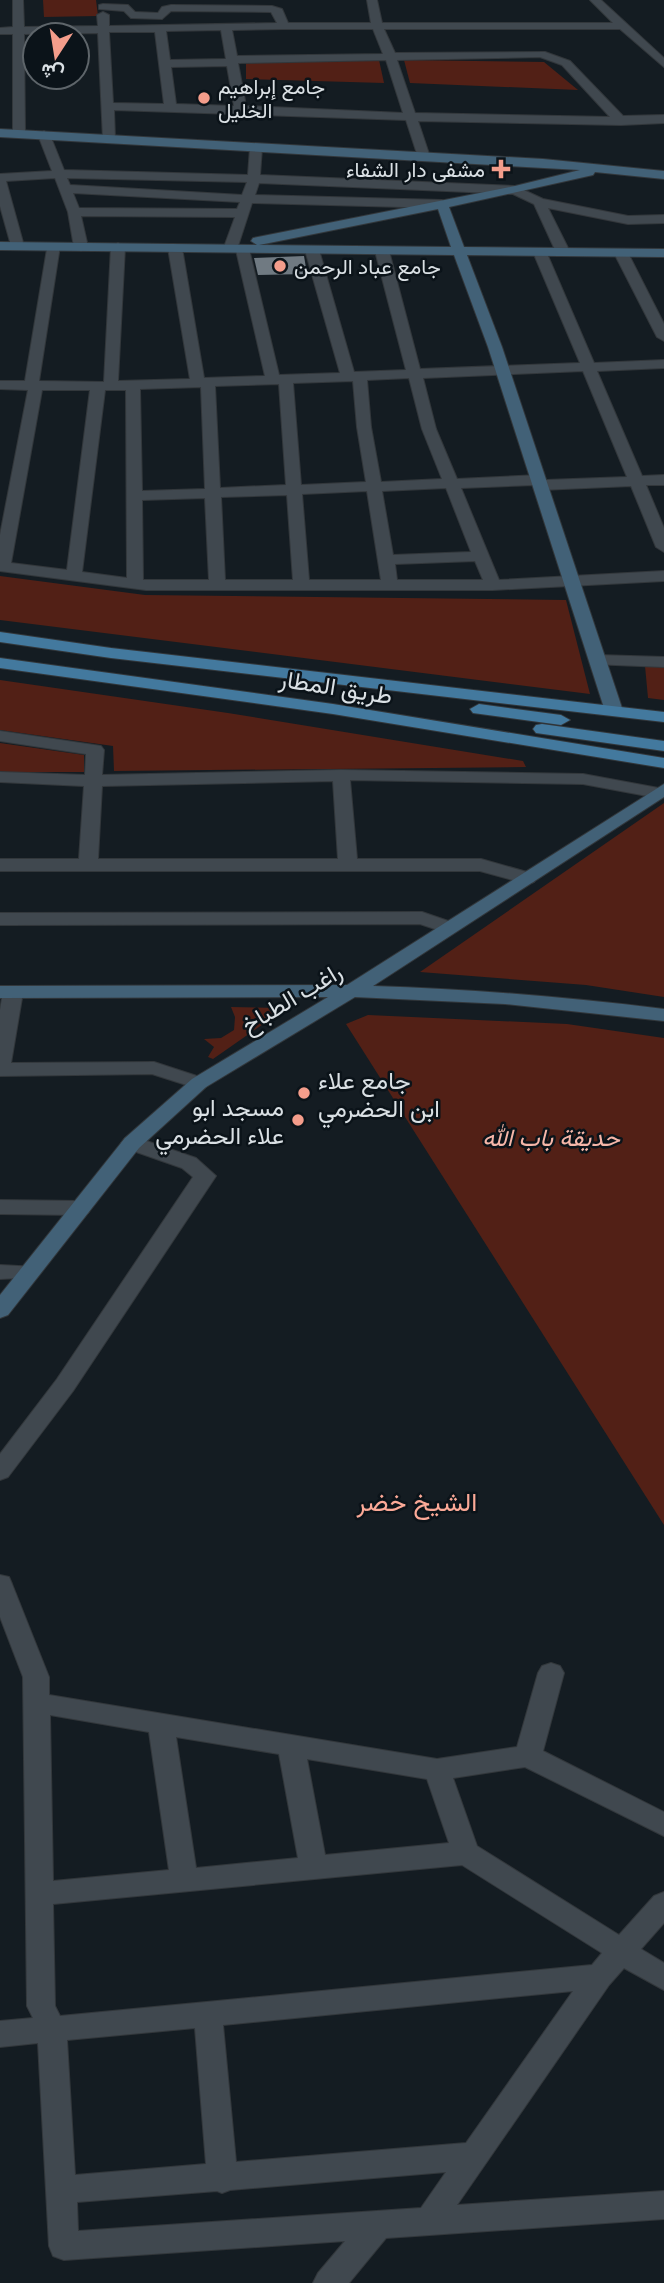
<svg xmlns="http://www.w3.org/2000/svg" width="664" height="2283" viewBox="0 0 664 2283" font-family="'Noto Serif',Vazirmatn,serif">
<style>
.green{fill:#522016}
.building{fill:#707a82}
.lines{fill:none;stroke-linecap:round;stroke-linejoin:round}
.street-casing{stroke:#32373b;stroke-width:2}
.secondary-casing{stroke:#32373b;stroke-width:2}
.primary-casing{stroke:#32373b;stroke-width:2}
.street{fill:#40484f;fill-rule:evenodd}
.secondary{fill:#426177;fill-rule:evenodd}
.primary{fill:#43799e;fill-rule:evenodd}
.poi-dot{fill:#f49d8b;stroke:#0b1319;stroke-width:2.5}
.labels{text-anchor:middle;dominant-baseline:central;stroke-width:5;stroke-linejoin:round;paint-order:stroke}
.far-poi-label{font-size:21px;fill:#dae0e4;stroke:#0b1319;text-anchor:start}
.street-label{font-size:24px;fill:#dae0e4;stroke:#0b1319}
.poi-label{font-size:24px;fill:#dae0e4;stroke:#0b1319;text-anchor:start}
.park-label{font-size:24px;font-style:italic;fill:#f6b6a8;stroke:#0b1319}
.neighbourhood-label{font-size:26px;fill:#fba997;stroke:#0b1319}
</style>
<rect width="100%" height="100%" fill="#141c22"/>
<g class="green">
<polygon points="43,0 96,0 98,16 44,17"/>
<polygon points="379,60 384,83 246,79 246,62"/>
<polygon points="404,60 544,62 578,90 410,83"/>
<polygon points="0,576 145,595 566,600 590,694 0,620"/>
<polygon points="645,666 664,666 664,700 648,698"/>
<polygon points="0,680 228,713 523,761 526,767 114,771 113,746 0,730"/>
<polygon points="0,743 84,755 84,772 0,772"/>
<polygon points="664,803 664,997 586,985 420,972"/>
<polygon points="231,1007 281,1008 279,1013 213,1059 208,1057 214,1047 204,1039 221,1038 234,1030 235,1017"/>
<polygon points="368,1015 567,1024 664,1038 664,1525 346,1024"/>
</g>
<polygon class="building" points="304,256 307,274 258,275 254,258"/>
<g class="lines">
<defs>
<g id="street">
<path d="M13 0H23L24 27 98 26 97 15 103 12 109 15V26L277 23 271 12 171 11 162 19 131 18 124 11 99 9V5L103 4 128 5 135 12 158 13 162 7 171 5 272 6 282 9 288 23H371L367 0H377L382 23H613L590 0H601L664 58V67L620 29H384L395 53 545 52 570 61 623 116 664 115V123L621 125 418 121 430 157 424 161 418 157 406 120 114 110 115 139 109 143 103 139 98 33 24 34 25 133 19 137 13 133V34H0V28L13 27ZM284 29H373L383 54 237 56 232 30ZM221 30 226 59 170 60 166 31ZM109 32H155L164 104 113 103ZM540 57 562 65 610 117 415 113 397 60ZM386 60 403 113 246 106 238 63ZM227 66 234 106 176 104 171 67Z"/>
<path d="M44 131 50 135 64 170 248 175 250 148 256 144 262 148 260 175 515 186 543 199 628 216 664 215V223L628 224 548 208 570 252 563 256 556 252 534 204 513 194 259 183 255 195 442 200 448 204 442 208 252 203 238 246H247L249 249 279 375 340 373 305 250 312 246 319 250 354 372 406 370 375 251 382 247 389 251 420 369 580 363 533 252 540 248 545 249 594 363 664 360V368L597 371 642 476 664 475V485H646L664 528V552L656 547 631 486 541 490 534 485 461 488 499 580 664 571V581L493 590H146L0 571V535L28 390 0 389V381H25L48 243H58L60 246 39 381 104 382 111 247 118 243 125 247 118 381 190 379 168 248 175 244 182 248 204 378 265 376 236 250H226L224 247 235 217 81 216 88 247 81 251 74 247 68 212 55 178 6 181 24 246 22 249H12L0 206V174L52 171 38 135ZM67 178 247 182 242 195 70 185ZM73 193 240 202 237 209 79 208ZM583 371 627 477 546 480 539 475 457 479 436 429 423 378ZM409 378 422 429 442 479 381 482 371 427 367 380ZM353 381 357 427 366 482 301 485 293 383ZM279 384 286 485 220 488 215 386ZM201 387 205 489 142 491 140 389ZM42 390H90L67 570 11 563ZM105 390H126L127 578 82 572ZM446 488 471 552 393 555 382 491ZM367 491 381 580H309L302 494ZM287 495 293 580H225L221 497ZM205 498 209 580H143L142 500ZM475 561 483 580H397L395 564Z"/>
<polygon points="621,249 628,253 664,324 664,341 657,337 614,253"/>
<polygon points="597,655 664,657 664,667 591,664 589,660"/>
<path d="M0 731 101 746 104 750 102 775 341 770 583 774 664 789V797L658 798 583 784 350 780 357 859H481L534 874 536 878 534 882 527 884 480 871H0V859H79L84 786 0 782V772L85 775 86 754 0 741ZM333 781 338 859H98L102 786Z"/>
<polygon points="422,912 457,924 460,928 450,934 420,924 0,925 0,913"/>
<polygon points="13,986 23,992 11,1063 154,1062 206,1079 209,1083 206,1087 199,1089 152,1074 0,1076 0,1010 3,992"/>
<polygon points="132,1136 196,1158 216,1176 73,1391 8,1477 0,1480 0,1454 57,1379 193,1177 182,1168 125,1148 121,1143 125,1138"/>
<polygon points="0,1200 80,1201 88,1203 91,1208 88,1213 80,1215 0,1214"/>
<polygon points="0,1265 37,1267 40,1272 37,1277 0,1279"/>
<path d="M0 1575 9 1577 12 1584 49 1677V1695L437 1759 517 1747 538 1673 542 1666 551 1663 560 1666 564 1673 543 1751 664 1812V1836L525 1767 453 1778 477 1846 619 1935 654 1896 664 1892V1923L641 1949 664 1963V1990L624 1968 609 1985 457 2205 664 2191V2219L386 2238 349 2283H313L318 2273 345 2241 64 2260 53 2256 49 2246 38 2043 0 2047V2021L33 2018 27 2006 23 1677 0 1617ZM50 1715 149 1732 169 1870 53 1881ZM176 1737 279 1754 298 1858 196 1868ZM307 1759 427 1779 449 1843 325 1855ZM462 1865 602 1953 592 1965 60 2016 55 2006 53 1904ZM573 1991 466 2143 236 2162 223 2025ZM195 2028 206 2164 75 2175 67 2040ZM446 2172 421 2208 78 2231 77 2202 217 2191 222 2193 230 2190Z"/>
</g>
<g id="secondary">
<path d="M0 129 543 159 664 171V179L595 172 593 175 449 207 464 247 664 249V257L467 255 502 347 623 711 620 715 614 716 605 711 488 347 454 255 0 250V242L257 245 251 241 253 238 515 186 580 170 0 137ZM438 209 451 247 259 245Z"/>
<path d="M664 784V797L373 986C470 989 567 997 664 1009V1021L505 1004 355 997 206 1087 139 1148 8 1315 0 1318V1295L125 1138 192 1079 328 997 0 998V986L347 985Z"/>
</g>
<g id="primary">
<polygon points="0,632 111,648 664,712 664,722 111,658 0,642"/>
<polygon points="0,658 333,704 664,758 664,768 333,714 0,668"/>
<polygon points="479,704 561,715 570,720 561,725 473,713 470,709"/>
<polygon points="542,724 664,741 664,751 536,733 533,729 536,725"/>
</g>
</defs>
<use href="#street" class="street-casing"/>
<use href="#secondary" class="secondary-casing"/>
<use href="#primary" class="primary-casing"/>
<use href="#street" class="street"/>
<use href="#secondary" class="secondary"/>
<use href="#primary" class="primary"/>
</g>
<g class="poi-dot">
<circle cx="204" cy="98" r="7"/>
<path d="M497.5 158.5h7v7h7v7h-7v7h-7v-7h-7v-7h7z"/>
<circle cx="280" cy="266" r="7"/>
<circle cx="304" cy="1093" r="7"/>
<circle cx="298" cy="1120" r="7"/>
</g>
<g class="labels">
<g class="far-poi-label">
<text x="218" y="86">جامع إبراهيم<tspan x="218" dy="24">الخليل</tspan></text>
<text x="485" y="169" text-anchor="end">مشفى دار الشفاء</text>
<text x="294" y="266">جامع عباد الرحمن</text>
</g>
<g class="street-label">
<text transform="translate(336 686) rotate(9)">طريق المطار</text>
<text transform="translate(291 997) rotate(-31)">راغب الطباخ</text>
</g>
<g class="poi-label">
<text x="318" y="1079">جامع علاء<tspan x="318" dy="28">ابن الحضرمي</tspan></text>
<text x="284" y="1106" text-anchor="end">مسجد ابو<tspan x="284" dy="28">علاء الحضرمي</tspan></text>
</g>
<g class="park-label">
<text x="551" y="1136">حديقة باب الله</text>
</g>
<g class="neighbourhood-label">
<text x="417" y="1501">الشيخ خضر</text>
</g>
</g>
<g transform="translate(56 56) rotate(192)"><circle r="33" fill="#0b1319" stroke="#5e656a" stroke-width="2"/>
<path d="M0-5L12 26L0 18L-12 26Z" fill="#f49d8b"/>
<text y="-10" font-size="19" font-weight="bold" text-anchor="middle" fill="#dae0e4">ش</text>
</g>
</svg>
